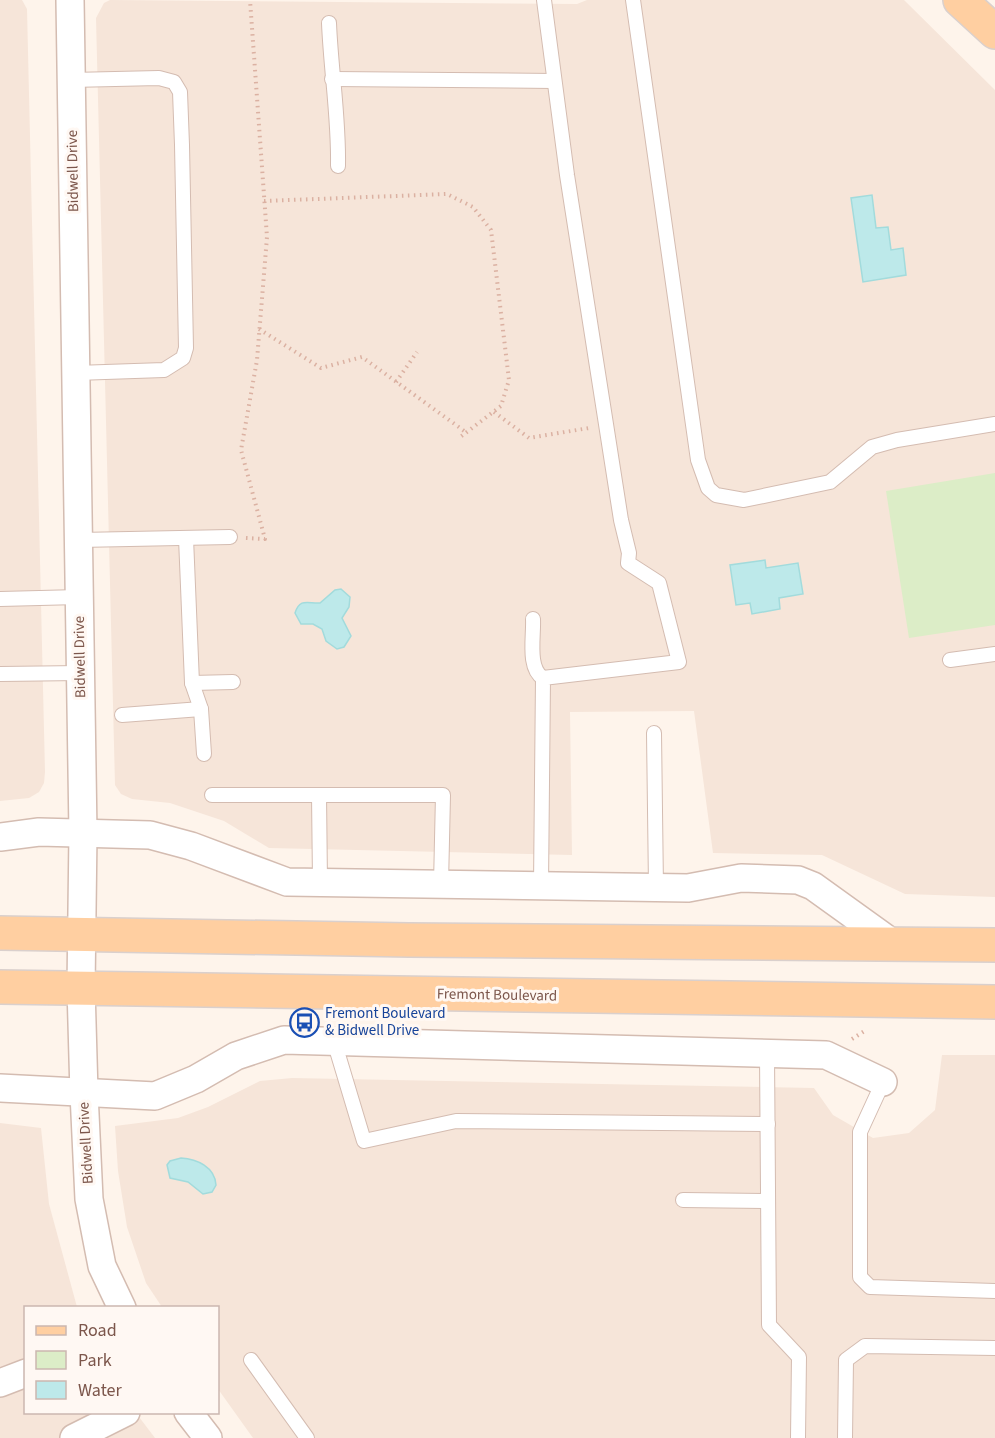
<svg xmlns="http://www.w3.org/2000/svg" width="995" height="1438" viewBox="0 0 995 1438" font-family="'Source Sans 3',sans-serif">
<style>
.residential{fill:#f6e5d9}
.green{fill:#dcedc7}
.water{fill:#bde9ea;stroke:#a2dbdc;stroke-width:1.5}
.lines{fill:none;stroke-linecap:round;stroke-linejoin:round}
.lane-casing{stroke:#d4bcb1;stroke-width:16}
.street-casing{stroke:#d4bcb1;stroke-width:30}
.primary-casing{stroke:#dad0cd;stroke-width:36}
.path{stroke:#dbb1a2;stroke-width:4;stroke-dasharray:1.5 4.5;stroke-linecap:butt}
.lane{stroke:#fff;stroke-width:14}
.street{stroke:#fff;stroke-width:27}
.primary{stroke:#ffcfa1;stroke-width:33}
.labels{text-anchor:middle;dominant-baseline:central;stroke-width:6;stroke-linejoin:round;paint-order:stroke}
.street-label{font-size:15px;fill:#7c564b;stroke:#fff8f3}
.transit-label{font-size:15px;fill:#164399;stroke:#fff8f3;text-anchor:start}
</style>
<rect width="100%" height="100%" fill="#fef4eb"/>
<g class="residential">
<polygon points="0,0 22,0 27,9 45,772 44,783 39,792 29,798 0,801"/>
<polygon points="110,0 577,4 587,0 904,0 995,90 995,897 905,894 822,855 713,853 694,711 570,712 572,855 269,848 224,821 170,803 132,799 121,794 115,785 96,18 104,3"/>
<polygon points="942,1055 995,1055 995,1438 253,1438 218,1389 218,1308 162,1307 146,1283 127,1227 118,1171 115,1126 178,1118 208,1107 260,1081 292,1078 814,1088 833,1115 873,1138 909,1133 935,1110"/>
<polygon points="0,1123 41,1128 49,1204 77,1307 26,1308 26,1412 136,1413 155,1438 0,1438"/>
</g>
<polygon class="green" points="995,473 995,625 909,638 886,491"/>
<g class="water">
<polygon points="872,195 876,228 888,227 891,250 903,248 906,275 863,282 851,198"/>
<polygon points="765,560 766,568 798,563 803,594 779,598 780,609 752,614 750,603 736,605 730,565"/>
<path d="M341 589 350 597 349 607 342 618 351 636 344 647 337 649 326 641 322 629 313 624H301L295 613C300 597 309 604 320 603L335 590Z"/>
<path d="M181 1158C197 1159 215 1167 216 1185L212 1192 203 1194 188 1182 170 1178 167 1165 170 1161Z"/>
</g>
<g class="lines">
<defs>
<g id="lane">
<polyline points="633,0 698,460 708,488 716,495 744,500 830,482 872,447 897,440 995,424"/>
<path d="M329 23C331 71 339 119 338 166"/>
<polyline points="332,79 554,81"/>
<polyline points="71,80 159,78 174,82 180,92 182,145 186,348 183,358 164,370 76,373"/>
<polyline points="186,538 192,683 201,709 204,754"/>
<polyline points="79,540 230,537"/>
<polyline points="0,599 79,597"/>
<path d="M533 619C534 636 527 668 543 678"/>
<polyline points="950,660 995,654"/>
<polyline points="0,674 81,673"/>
<polyline points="192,683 233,682"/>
<polyline points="122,715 201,709"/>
<polyline points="654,733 656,887"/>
<polyline points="212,795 443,795 441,884"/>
<polyline points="319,795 320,882"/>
<polyline points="541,886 543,678 679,662 659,583 628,563 629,553 621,520 567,175 544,0"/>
<polyline points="334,1041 364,1141 456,1121 768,1124"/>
<polyline points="767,1054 769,1325 799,1357 798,1438"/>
<polyline points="883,1082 860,1132 860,1277 870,1287 995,1291"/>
<polyline points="683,1200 768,1201"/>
<polyline points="251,1360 307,1438"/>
<polyline points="845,1438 846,1360 865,1346 995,1348"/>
</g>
<g id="street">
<polyline points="70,0 83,833 81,988 84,1093 89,1199 102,1266 122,1308"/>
<polyline points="0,837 39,832 150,835 191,846 287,882 688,888 741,878 798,880 813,886 895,945"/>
<polyline points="0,1088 155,1096 196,1079 236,1056 284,1040 826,1055 883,1082"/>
<polyline points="0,1383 26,1373"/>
<polyline points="188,1412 208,1438"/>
<polyline points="74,1438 126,1412"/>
</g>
<g id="primary">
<polyline points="960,0 995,32"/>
<polyline points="0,933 409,940 995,945"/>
<polyline points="0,987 995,1002"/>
</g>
</defs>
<use href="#lane" class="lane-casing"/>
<use href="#street" class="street-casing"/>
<use href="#primary" class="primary-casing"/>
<g class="path">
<polyline points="264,201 447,194 473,207 491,230 509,380 501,406 459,438"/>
<polyline points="259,329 321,368 362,357 467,433"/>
<polyline points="396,382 417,352"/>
<polyline points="494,412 529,438 589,428"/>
<polyline points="246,538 265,539 241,450 257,360 267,237 250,0"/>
<polyline points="852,1039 866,1030"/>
</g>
<use href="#lane" class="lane"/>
<use href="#street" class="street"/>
<use href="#primary" class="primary"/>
</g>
<defs>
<symbol id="bus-ring" viewBox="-11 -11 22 22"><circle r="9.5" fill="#fff8f3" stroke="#1a4fb4" stroke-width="1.5"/><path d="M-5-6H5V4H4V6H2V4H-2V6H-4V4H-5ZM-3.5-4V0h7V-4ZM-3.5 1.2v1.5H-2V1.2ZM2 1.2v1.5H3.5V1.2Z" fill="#1a4fb4"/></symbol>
</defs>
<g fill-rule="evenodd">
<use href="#bus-ring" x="288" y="1006" width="33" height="33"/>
</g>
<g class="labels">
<g class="street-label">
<text transform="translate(73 171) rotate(-91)">Bidwell Drive</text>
<text transform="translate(80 657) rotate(-91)">Bidwell Drive</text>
<text transform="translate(497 995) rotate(1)">Fremont Boulevard</text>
<text transform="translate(86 1143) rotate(-93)">Bidwell Drive</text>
</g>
<g class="transit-label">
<text x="325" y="1013">Fremont Boulevard<tspan x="325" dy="17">&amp; Bidwell Drive</tspan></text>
</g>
</g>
<rect x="24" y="1306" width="195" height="108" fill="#fff8f3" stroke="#cbb7b0" stroke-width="1.5"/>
<rect x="36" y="1326" width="30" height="9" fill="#ffcfa1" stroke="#cbb7b0" stroke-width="1.5"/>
<text x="78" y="1336" font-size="18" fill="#7c564b">Road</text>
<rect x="36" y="1351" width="30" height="18" fill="#dcedc7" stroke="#cbb7b0" stroke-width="1.5"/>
<text x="78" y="1366" font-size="18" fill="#7c564b">Park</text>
<rect x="36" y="1381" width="30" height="18" fill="#bde9ea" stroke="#cbb7b0" stroke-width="1.5"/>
<text x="78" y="1396" font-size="18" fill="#7c564b">Water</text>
</svg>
